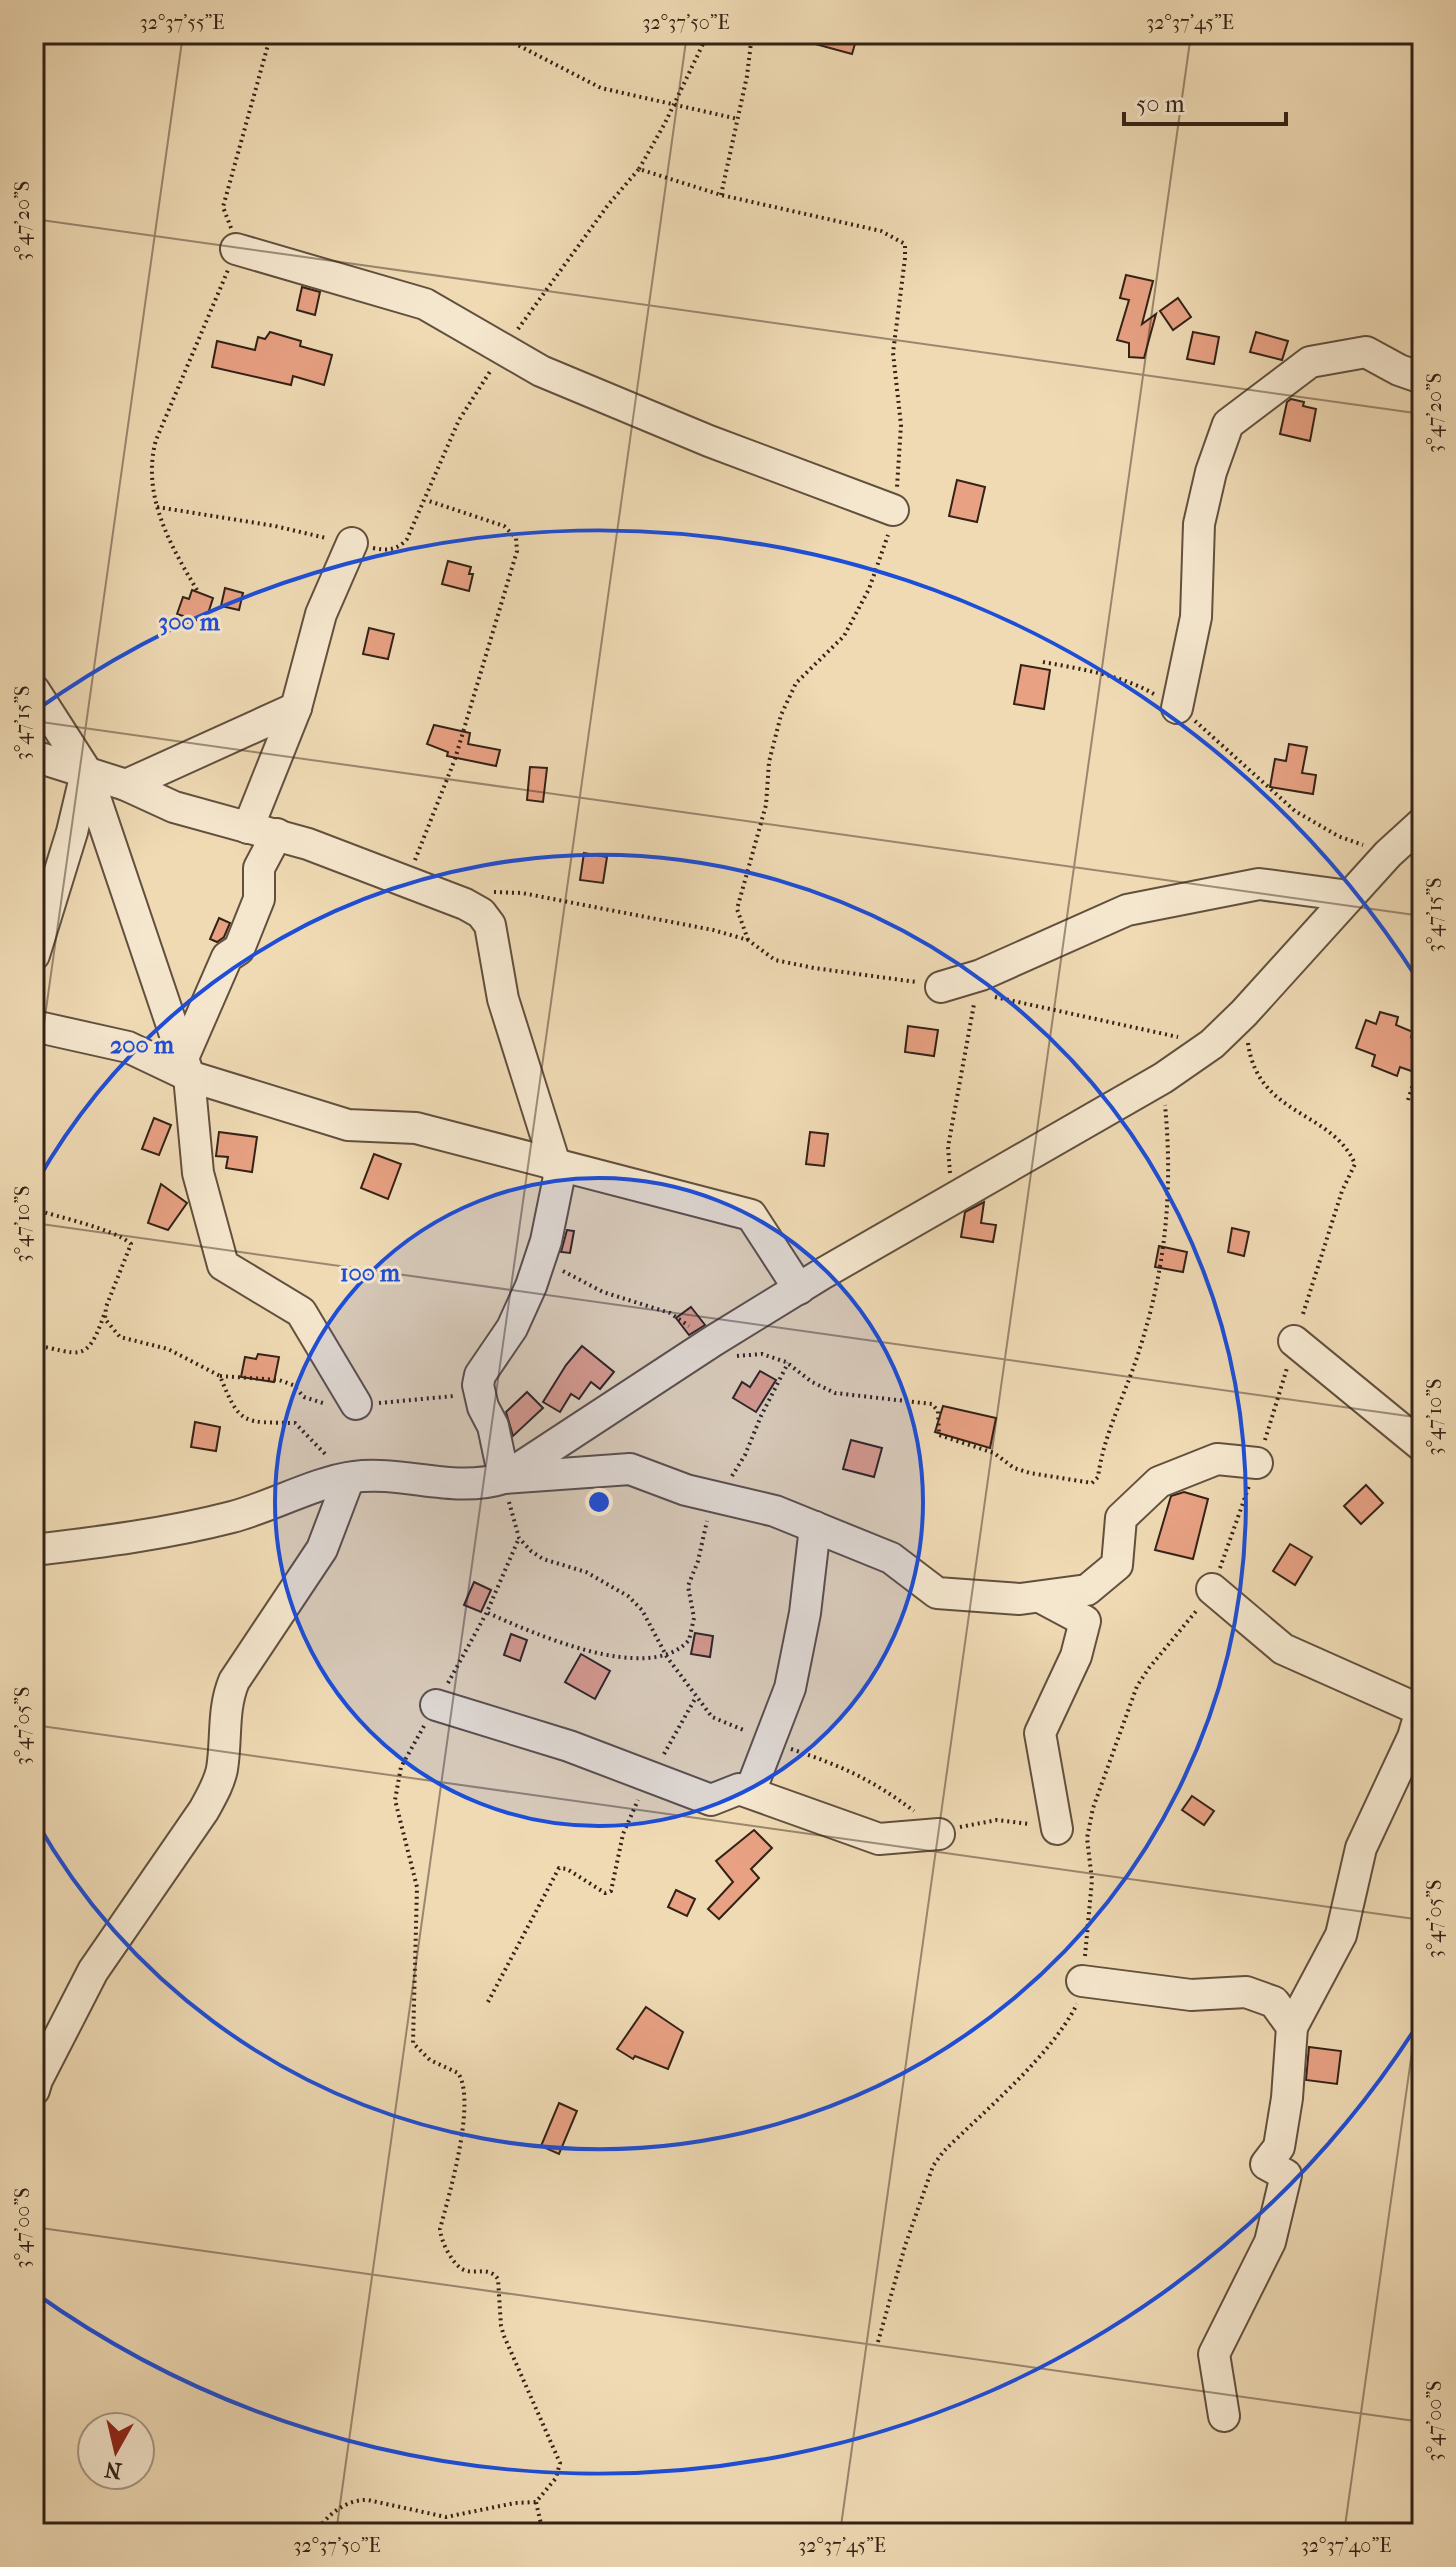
<svg xmlns="http://www.w3.org/2000/svg" width="1456" height="2567" viewBox="0 0 1456 2567" font-family="'IM FELL French Canon',serif">
<style>
.building{fill:#e8a183;stroke:#332216;stroke-width:2}
.lines{fill:none;stroke-linecap:round;stroke-linejoin:round}
.minor-casing{stroke:#62503e;stroke-width:34}
.path{stroke:#332216;stroke-width:4;stroke-dasharray:2 4;stroke-linecap:butt}
.minor{stroke:#f5e7ce;stroke-width:30}
.ticks{fill:none;stroke:#332216;stroke-width:2;stroke-opacity:0.45}
.ring{fill:none;stroke:#1d4ed8;stroke-width:4}
.centre{fill:#1d4ed8;stroke:#f5e7ce;stroke-width:4}
.ring-label{font-size:24px;text-anchor:middle;font-weight:bold;fill:#1d4ed8;stroke:#f5e7ce;stroke-width:6;stroke-linejoin:round;paint-order:stroke}
.neatline{fill:none;stroke:#332216;stroke-width:3}
.ticks-label{font-size:20px;text-anchor:middle;fill:#332216}
</style>
<rect width="100%" height="100%" fill="#efdab4"/>
<filter id="stains"><feTurbulence type="fractalNoise" baseFrequency=".0025" numOctaves="4"/><feColorMatrix values="0 0 0 0 .2 0 0 0 0 .09 0 0 0 0 .02 0 0 0 .5 -.17"/></filter>
<radialGradient id="worn" r=".72"><stop offset=".6" stop-color="#630" stop-opacity="0"/><stop offset="1" stop-color="#630" stop-opacity=".3"/></radialGradient>
<g class="building">
<polygon points="798,34 844,34 857,37 852,54 797,39"/>
<polygon points="1126,275 1153,281 1142,324 1156,314 1144,358 1129,357 1129,343 1117,340 1129,300 1120,298"/>
<polygon points="302,287 320,292 315,315 297,310"/>
<polygon points="1178,298 1191,317 1173,330 1160,311"/>
<polygon points="270,332 301,341 300,346 332,355 324,385 293,376 291,385 212,367 217,341 255,350 258,337 265,339"/>
<polygon points="1193,332 1219,337 1214,364 1187,359"/>
<polygon points="1256,332 1288,341 1282,360 1250,352"/>
<polygon points="1291,399 1304,402 1303,406 1316,409 1310,441 1280,434 1287,402"/>
<polygon points="957,480 985,487 977,522 949,516"/>
<polygon points="448,561 471,567 469,574 473,574 469,591 442,584"/>
<polygon points="225,588 243,593 239,610 221,606"/>
<polygon points="192,590 213,598 205,623 177,614 183,597 189,599"/>
<polygon points="369,628 394,634 388,659 363,654"/>
<polygon points="1021,665 1050,670 1044,709 1014,704"/>
<polygon points="434,725 470,733 468,744 500,750 496,766 447,756 448,752 427,744"/>
<polygon points="1289,744 1307,747 1302,773 1316,775 1313,794 1270,787 1275,759 1286,761"/>
<polygon points="530,767 547,768 543,802 527,800"/>
<polygon points="584,853 607,857 603,883 580,880"/>
<polygon points="219,918 230,923 224,937 217,942 210,939"/>
<polygon points="1380,1012 1398,1017 1396,1025 1413,1032 1411,1037 1422,1041 1422,1051 1414,1072 1400,1067 1397,1076 1372,1066 1375,1055 1356,1048 1366,1020 1376,1024"/>
<polygon points="908,1026 938,1030 934,1056 905,1052"/>
<polygon points="154,1118 171,1125 159,1155 142,1149"/>
<polygon points="219,1132 257,1137 252,1172 226,1168 228,1157 216,1156"/>
<polygon points="810,1132 828,1134 824,1166 806,1164"/>
<polygon points="374,1154 401,1164 388,1199 361,1188"/>
<polygon points="161,1184 187,1203 168,1230 148,1223"/>
<polygon points="984,1202 981,1223 996,1225 993,1242 961,1237 965,1212"/>
<polygon points="1232,1228 1249,1232 1244,1256 1228,1252"/>
<polygon points="567,1230 574,1231 570,1253 561,1252"/>
<polygon points="1159,1246 1187,1252 1183,1272 1155,1267"/>
<polygon points="691,1307 705,1325 689,1335 676,1318"/>
<polygon points="582,1346 614,1372 600,1389 591,1382 579,1399 571,1394 560,1412 543,1402 566,1365"/>
<polygon points="258,1354 279,1357 274,1382 241,1377 245,1357 256,1359"/>
<polygon points="760,1371 776,1380 756,1412 733,1398 742,1382 750,1387"/>
<polygon points="527,1392 543,1408 513,1436 506,1412"/>
<polygon points="943,1406 996,1418 990,1448 935,1432"/>
<polygon points="195,1422 220,1427 216,1451 191,1447"/>
<polygon points="851,1440 882,1448 874,1477 843,1469"/>
<polygon points="1366,1485 1383,1503 1361,1524 1344,1506"/>
<polygon points="1184,1492 1208,1499 1193,1559 1155,1550 1171,1496"/>
<polygon points="1290,1544 1312,1557 1295,1585 1273,1571"/>
<polygon points="474,1582 491,1590 481,1612 464,1605"/>
<polygon points="695,1633 713,1636 710,1657 691,1654"/>
<polygon points="511,1634 527,1640 520,1661 504,1655"/>
<polygon points="581,1654 610,1671 595,1699 565,1682"/>
<polygon points="1192,1796 1214,1811 1204,1825 1182,1810"/>
<polygon points="754,1830 772,1848 751,1869 759,1878 719,1919 708,1909 733,1882 716,1861"/>
<polygon points="676,1890 695,1899 687,1916 668,1907"/>
<polygon points="646,2007 683,2032 668,2069 635,2056 633,2059 617,2049"/>
<polygon points="1309,2047 1341,2051 1337,2084 1306,2080"/>
<polygon points="559,2103 577,2111 559,2154 541,2146"/>
</g>
<g class="lines">
<defs>
<g id="minor">
<polyline points="236,249 425,304 541,371 709,441 893,510"/>
<polyline points="34,690 86,771 189,1076 198,1173 223,1265 301,1312 356,1404"/>
<polyline points="1177,708 1196,617 1199,524 1211,472 1228,424 1310,362 1366,352 1399,370 1422,378"/>
<polyline points="34,756 126,785 174,807 308,844 465,904 481,913 490,925 503,999 559,1177 546,1241 531,1286 512,1328 480,1375 478,1385 483,1407 493,1426 504,1478 630,1469 686,1490 775,1511 891,1558 937,1593 1020,1599 1087,1590 1117,1565 1121,1518 1159,1482 1217,1459 1257,1463"/>
<polyline points="126,785 296,708"/>
<polyline points="248,828 296,708 321,614 352,543"/>
<polyline points="34,955 72,832 86,773"/>
<polyline points="941,987 981,975 1127,910 1259,884 1349,896"/>
<polyline points="34,1026 128,1047 189,1076 348,1125 416,1128 751,1215 799,1289"/>
<polyline points="183,1058 227,957 239,949 259,899 259,868 277,834"/>
<polyline points="1294,1341 1422,1446"/>
<path d="M34 1550C101 1542 166 1534 232 1517 270 1507 316 1482 353 1477 403 1470 454 1494 504 1478L713 1341 822 1274 1163 1078 1212 1044 1244 1013 1388 854 1422 823"/>
<polyline points="1212,1589 1283,1649 1420,1710"/>
<polyline points="1040,1597 1085,1621 1076,1656 1040,1733 1057,1829"/>
<polyline points="436,1705 569,1746 711,1800 739,1789 879,1839 939,1834"/>
<polyline points="750,1792 790,1688 805,1613 815,1527"/>
<polyline points="1082,1981 1191,1995 1246,1992 1274,2002 1292,2027 1287,2098 1279,2147 1266,2164 1286,2175 1270,2242 1214,2354 1224,2416"/>
<polyline points="1292,2027 1341,1935 1361,1848 1413,1737 1422,1707"/>
<path d="M34 2090 37 2080 93 1971 204 1810C211 1797 219 1784 222 1769 227 1739 222 1710 234 1681L322 1549 349 1478"/>
</g>
</defs>
<use href="#minor" class="minor-casing"/>
<g class="path">
<polyline points="491,34 510,41 601,88 738,119"/>
<polyline points="639,169 665,123 703,44 713,34"/>
<polyline points="721,195 747,76 752,34"/>
<polyline points="231,228 223,207 271,34"/>
<polyline points="518,329 608,205 639,169 721,195 881,231 905,244 905,258 893,353 901,425 897,487"/>
<polyline points="157,507 275,526 326,538"/>
<path d="M373 548C388 551 397 550 407 539L459 420 491 370"/>
<path d="M197 590C170 545 141 494 156 440L228 270"/>
<path d="M1043 662C1081 669 1121 675 1154 694"/>
<polyline points="1195,721 1295,811 1338,836 1363,845"/>
<polyline points="415,860 455,759 517,551 516,538 504,526 426,500"/>
<polyline points="494,892 522,893 713,930 748,940 775,960 814,968 916,982"/>
<polyline points="748,940 737,909 766,805 769,762 781,715 796,683 844,636 869,589 888,535"/>
<polyline points="995,997 1178,1037"/>
<path d="M1248 1043C1258 1117 1332 1110 1355 1164L1342 1191 1302 1317"/>
<polyline points="1408,1100 1422,1057"/>
<polyline points="950,1173 948,1147 974,1004"/>
<path d="M34 1209C57 1217 115 1229 131 1244L106 1307 105 1319 120 1337 168 1349 220 1376C240 1426 243 1422 295 1423L327 1456"/>
<polyline points="563,1271 603,1292 670,1313 689,1326"/>
<path d="M34 1345C78 1352 86 1367 104 1315"/>
<path d="M737 1356 762 1354 786 1362 812 1382 835 1393 932 1404 938 1411 939 1435 994 1453 1014 1468 1030 1473 1092 1483 1098 1477C1104 1432 1127 1391 1140 1348 1166 1266 1173 1190 1165 1105"/>
<polyline points="220,1376 279,1380 293,1385 304,1397 326,1404"/>
<polyline points="379,1403 454,1396"/>
<polyline points="1265,1440 1287,1368"/>
<polyline points="732,1476 745,1455 761,1416 788,1363"/>
<polyline points="509,1502 519,1538 531,1551 543,1559 586,1572 628,1596 642,1610 667,1657 712,1717 746,1731"/>
<polyline points="1220,1568 1249,1486"/>
<path d="M488 1613C533 1633 649 1686 689 1640L694 1618 688 1586 698 1561 707 1521"/>
<polyline points="448,1683 487,1612 519,1538"/>
<path d="M424 1726 401 1767 395 1800 417 1887 413 2043 430 2060 458 2073C477 2101 449 2195 440 2229 441 2241 451 2262 462 2269 475 2276 488 2265 498 2279L501 2326 504 2336 560 2463 556 2478 536 2502 543 2533"/>
<path d="M791 1749C842 1766 871 1779 914 1811"/>
<polyline points="664,1754 696,1697"/>
<polyline points="960,1827 997,1820 1030,1824"/>
<polyline points="1085,1956 1092,1880 1087,1838 1093,1808 1137,1686 1149,1668 1197,1610"/>
<polyline points="488,2002 559,1868 567,1869 605,1893 611,1891 623,1834 638,1800"/>
<path d="M878 2342 905 2246 933 2166 943 2152C985 2110 1051 2056 1077 2004"/>
<path d="M315 2533C327 2515 346 2499 368 2500L446 2517 515 2503 536 2502"/>
</g>
<use href="#minor" class="minor"/>
</g>
<path class="ticks" d="M34 219 1422 414M34 721 1422 916M34 1095 183 34M34 1223 1422 1418M34 1725 1422 1920M34 2227 1422 2422M336 2533 687 34M840 2533 1191 34M1344 2533 1422 1981"/>
<circle cx="599" cy="1502" r="324" fill="#1d4ed8" fill-opacity=".12"/>
<g class="ring">
<circle cx="599" cy="1502" r="324"/>
<path d="M36 1183A647 647 0 1 1 36 1821"/>
<path d="M1418 2024A971 971 0 0 1 35 2293M35 711A971 971 0 0 1 1418 980"/>
</g>
<circle cx="599" cy="1502" r="12" class="centre"/>
<g class="ring-label">
<text x="189" y="630">300 m</text>
<text x="142" y="1053">200 m</text>
<text x="370" y="1281">100 m</text>
</g>
<rect width="1456" height="2567" fill="none" stroke="#efdab4" stroke-width="88"/>
<g transform="translate(116 2451) rotate(188)"><circle r="38" fill="#f5e7ce" stroke="#a79884" stroke-width="2"/>
<path d="M0-6L14 30L0 20L-14 30Z" fill="#8f2418"/>
<text y="-12" font-size="22" font-weight="bold" text-anchor="middle" fill="#332216">N</text>
</g>
<path d="M1124 112v12h162v-12" fill="none" stroke="#332216" stroke-width="4"/>
<text x="1136" y="112" font-size="24" fill="#332216" stroke="#f5e7ce" stroke-width="6" paint-order="stroke">50 m</text>
<rect x="44" y="44" width="1368" height="2479" class="neatline"/>
<g class="ticks-label">
<text x="182" y="29">32°37'55"E</text>
<text x="686" y="29">32°37'50"E</text>
<text x="1190" y="29">32°37'45"E</text>
<text transform="translate(22 221) rotate(-90)" y="7">3°47'20"S</text>
<text transform="translate(1434 413) rotate(-90)" y="7">3°47'20"S</text>
<text transform="translate(22 723) rotate(-90)" y="7">3°47'15"S</text>
<text transform="translate(1434 915) rotate(-90)" y="7">3°47'15"S</text>
<text transform="translate(22 1224) rotate(-90)" y="7">3°47'10"S</text>
<text transform="translate(1434 1417) rotate(-90)" y="7">3°47'10"S</text>
<text transform="translate(22 1726) rotate(-90)" y="7">3°47'05"S</text>
<text transform="translate(1434 1919) rotate(-90)" y="7">3°47'05"S</text>
<text transform="translate(22 2228) rotate(-90)" y="7">3°47'00"S</text>
<text transform="translate(1434 2421) rotate(-90)" y="7">3°47'00"S</text>
<text x="337" y="2552">32°37'50"E</text>
<text x="842" y="2552">32°37'45"E</text>
<text x="1346" y="2552">32°37'40"E</text>
</g>
<rect width="100%" height="100%" filter="url(#stains)"/>
<rect width="100%" height="100%" fill="url(#worn)"/>
</svg>
